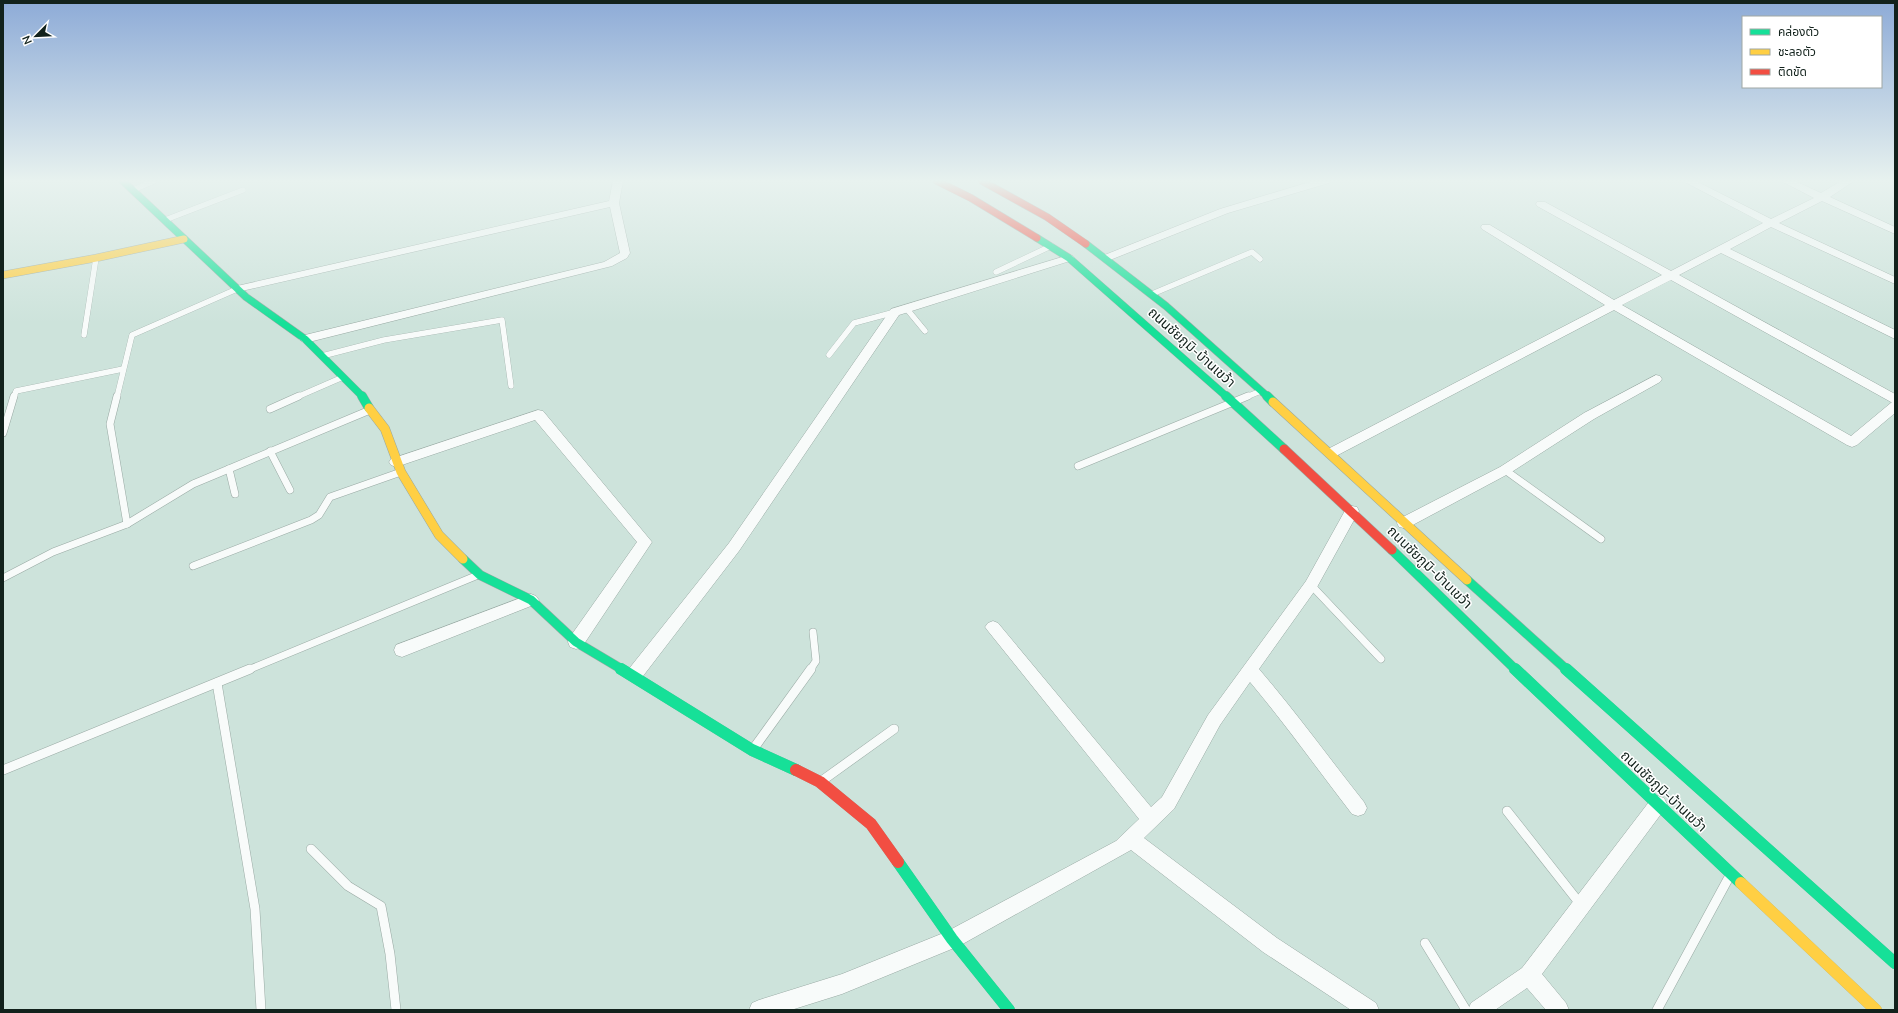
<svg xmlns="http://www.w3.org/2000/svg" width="1898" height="1013" viewBox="0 0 1898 1013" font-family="Mulish,'Noto Sans Thai',sans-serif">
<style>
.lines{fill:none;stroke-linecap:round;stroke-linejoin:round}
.lane-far2-casing{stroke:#98a9a3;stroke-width:6}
.lane-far1-casing{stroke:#98a9a3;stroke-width:8}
.lane-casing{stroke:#98a9a3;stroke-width:10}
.street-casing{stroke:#98a9a3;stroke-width:1}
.fast-far2-casing{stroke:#98a9a3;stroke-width:8}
.fast-far1-casing{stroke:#98a9a3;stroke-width:10}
.fast-casing{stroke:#98a9a3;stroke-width:12}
.slow-far2-casing{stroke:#98a9a3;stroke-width:8}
.slow-far1-casing{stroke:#98a9a3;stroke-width:10}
.slow-casing{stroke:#98a9a3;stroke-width:12}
.jam-far2-casing{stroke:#98a9a3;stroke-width:8}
.jam-far1-casing{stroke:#98a9a3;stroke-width:10}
.jam-casing{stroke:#98a9a3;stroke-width:12}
.lane-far2{stroke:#f8fbfa;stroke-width:5.5}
.lane-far1{stroke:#f8fbfa;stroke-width:7}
.lane{stroke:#f8fbfa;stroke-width:9}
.street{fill:#f8fbfa;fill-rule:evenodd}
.fast-far2{stroke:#16e098;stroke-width:7}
.fast-far1{stroke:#16e098;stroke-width:9}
.fast{stroke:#16e098;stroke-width:12}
.slow-far2{stroke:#ffcf43;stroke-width:7}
.slow-far1{stroke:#ffcf43;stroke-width:9}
.slow{stroke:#ffcf43;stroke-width:12}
.jam-far2{stroke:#f24e42;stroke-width:7}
.jam-far1{stroke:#f24e42;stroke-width:9}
.jam{stroke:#f24e42;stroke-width:12}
.labels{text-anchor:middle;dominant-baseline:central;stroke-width:3;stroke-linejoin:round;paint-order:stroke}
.street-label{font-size:14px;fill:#12221c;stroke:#fff}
</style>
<rect width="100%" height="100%" fill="#cde3db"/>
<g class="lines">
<defs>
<g id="lane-far2">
<polyline points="133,190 154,181"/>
<polyline points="165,220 243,190"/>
<polyline points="996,272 1051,246"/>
<polyline points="1152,294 1252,252 1260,259"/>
<polyline points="906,308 925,331"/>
<polyline points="84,335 96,258"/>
<polyline points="829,355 854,323 895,312"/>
<polyline points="322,356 384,340 502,320 511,386"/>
<polyline points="14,397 16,391 123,369"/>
<polyline points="117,397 132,335 237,289"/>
<polyline points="297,397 343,377"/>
<polyline points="1246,397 1261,391"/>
</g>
<g id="lane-far1">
<polyline points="117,396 110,424 127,524"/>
<polyline points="270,409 299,396"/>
<polyline points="3,433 14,396"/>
<polyline points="270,451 290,490"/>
<polyline points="1078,466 1248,396"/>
<polyline points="229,469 235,494"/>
<polyline points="1505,470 1601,539"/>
<polyline points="193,566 311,520 319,515 330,497 401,472"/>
<polyline points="3,578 53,552 127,524 193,484 370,410"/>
<polyline points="1311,585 1381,659"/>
<polyline points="248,670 478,575"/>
<polyline points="810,670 816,661 813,632"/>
</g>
<g id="lane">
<polyline points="217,683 255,909 261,1010"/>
<polyline points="754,748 811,669"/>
<polyline points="3,770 250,669"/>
<polyline points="823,780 894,729"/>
<polyline points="1507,811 1581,905"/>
<polyline points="311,849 348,886 381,906 390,954 396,1010"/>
<polyline points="1425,943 1466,1010"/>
<polyline points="1657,1010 1728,879"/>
</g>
<g id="street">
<polygon points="613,181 623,181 619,203 630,253 627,258 612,266 305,343 299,339 305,335 604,262 620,253 610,207 237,292 231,289 237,286 609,201"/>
<polygon points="1313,181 1330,181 1329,183 1228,213 1110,260 1106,261 1101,258 1102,256 1220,209"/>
<path d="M1683 181H1696L1771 219 1814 198 1781 181H1795L1821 193 1841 181H1854L1830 197 1895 227V234L1822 201 1779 223 1895 277V284L1771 227 1730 249 1895 330V339L1721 253 1679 275 1895 394V413L1857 445 1852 447 1847 445 1614 310 1336 456 1331 458 1326 456 1324 453 1326 450 1605 305 1482 229 1481 227 1482 225H1490L1614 300 1662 275 1537 206 1536 204 1537 202H1545L1671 271 1763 223ZM1671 280 1891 402H1892L1851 436 1622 305Z"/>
<polygon points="1069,255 1073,256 1074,258 1073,260 899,315 739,551 640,680 634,682 628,680 626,675 628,670 729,543 891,309"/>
<polygon points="1656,375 1660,376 1662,379 1660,382 1594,419 1510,473 1409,527 1404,528 1399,527 1397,523 1399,519 1500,467 1584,413"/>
<polygon points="538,410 543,411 652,542 582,647 576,649 570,647 568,642 570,637 637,542 535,420 396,467 391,465 389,462 391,459"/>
<path d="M1352 506 1357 507 1359 511 1316 589 1259 669C1296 712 1329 758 1364 802L1367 808 1364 814 1358 816 1352 814C1318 770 1286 725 1250 682L1220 725 1174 809 1144 838 1277 938 1376 1003 1379 1010H1351L1263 952 1131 850 959 946 842 994 791 1010H749L752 1003 759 1000 842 974 946 932 1116 841 1139 819 988 631 985 627 988 623 993 621 998 623 1151 807 1162 797 1208 715 1306 581 1347 507Z"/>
<polygon points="531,594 536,596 539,600 536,604 402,657 396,655 394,650 396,645"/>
<polygon points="1658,796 1664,798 1667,804 1664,810 1542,974 1566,1003 1569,1010 1546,1010 1527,988 1495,1010 1468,1010 1471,1003 1522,968 1652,798"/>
</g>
<g id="fast-far2">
<polyline points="123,181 246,297 305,339 363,397"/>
<polyline points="1037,238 1069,258 1227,397"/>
<polyline points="1086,244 1166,306 1268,397"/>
</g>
<g id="fast-far1">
<polyline points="362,396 369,408"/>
<polyline points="1226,396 1284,449"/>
<polyline points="1267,396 1273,402"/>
<polyline points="1392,550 1516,670"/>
<polyline points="463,559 480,575 531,600 576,642 623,670"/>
<polyline points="1467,580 1567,670"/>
</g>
<g id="fast">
<polyline points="621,669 752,750 796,770"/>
<polyline points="1515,669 1741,883"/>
<polyline points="1566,669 1895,963"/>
<polyline points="898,862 952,939 1009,1010"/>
</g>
<polyline id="slow-far2" points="3,275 96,258 184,239"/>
<g id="slow-far1">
<polyline points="1273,402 1467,580"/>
<polyline points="369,408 385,429 401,472 439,535 463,559"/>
</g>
<polyline id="slow" points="1741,883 1876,1010"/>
<g id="jam-far2">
<polyline points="937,181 971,198 1037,238"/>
<polyline points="982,181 1047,217 1086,244"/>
</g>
<polyline id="jam-far1" points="1284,449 1392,550"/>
<polyline id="jam" points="796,770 820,782 871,824 898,862"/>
</defs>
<use href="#lane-far2" class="lane-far2-casing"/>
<use href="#lane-far1" class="lane-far1-casing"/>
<use href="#lane" class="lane-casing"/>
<use href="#street" class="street-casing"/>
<use href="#fast-far2" class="fast-far2-casing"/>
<use href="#fast-far1" class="fast-far1-casing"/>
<use href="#fast" class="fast-casing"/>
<use href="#slow-far2" class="slow-far2-casing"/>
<use href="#slow-far1" class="slow-far1-casing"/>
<use href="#slow" class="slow-casing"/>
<use href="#jam-far2" class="jam-far2-casing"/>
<use href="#jam-far1" class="jam-far1-casing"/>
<use href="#jam" class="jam-casing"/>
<use href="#lane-far2" class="lane-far2"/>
<use href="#lane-far1" class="lane-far1"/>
<use href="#lane" class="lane"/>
<use href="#street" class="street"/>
<use href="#fast-far2" class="fast-far2"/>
<use href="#fast-far1" class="fast-far1"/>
<use href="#fast" class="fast"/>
<use href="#slow-far2" class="slow-far2"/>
<use href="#slow-far1" class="slow-far1"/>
<use href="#slow" class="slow"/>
<use href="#jam-far2" class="jam-far2"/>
<use href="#jam-far1" class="jam-far1"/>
<use href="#jam" class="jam"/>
</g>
<linearGradient id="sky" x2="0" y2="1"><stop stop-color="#8dabd7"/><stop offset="0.56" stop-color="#e8f2ef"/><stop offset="1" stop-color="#e8f2ef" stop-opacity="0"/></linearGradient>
<rect width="1898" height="323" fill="url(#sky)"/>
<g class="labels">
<g class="street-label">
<text transform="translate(1192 347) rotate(42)">ถนนชัยภูมิ-บ้านเขว้า</text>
<text transform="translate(1430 567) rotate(44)">ถนนชัยภูมิ-บ้านเขว้า</text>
<text transform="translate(1664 791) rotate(43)">ถนนชัยภูมิ-บ้านเขว้า</text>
</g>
</g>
<rect width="1898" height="1013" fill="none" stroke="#12221c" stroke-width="8"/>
<rect x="1742" y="16" width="140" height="72" fill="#ffffff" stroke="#a0a7a4"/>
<rect x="1750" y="29" width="20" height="6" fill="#16e098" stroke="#a0a7a4"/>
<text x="1778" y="36" font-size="12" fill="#12221c">คล่องตัว</text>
<rect x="1750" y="49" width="20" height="6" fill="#ffcf43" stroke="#a0a7a4"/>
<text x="1778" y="56" font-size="12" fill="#12221c">ชะลอตัว</text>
<rect x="1750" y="69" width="20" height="6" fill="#f24e42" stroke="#a0a7a4"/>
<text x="1778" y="76" font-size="12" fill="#12221c">ติดขัด</text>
<g transform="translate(36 36) rotate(246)" stroke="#ffffff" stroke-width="3" paint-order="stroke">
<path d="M0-3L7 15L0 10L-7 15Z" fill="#12221c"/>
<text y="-6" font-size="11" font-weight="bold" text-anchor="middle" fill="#12221c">N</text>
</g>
</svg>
